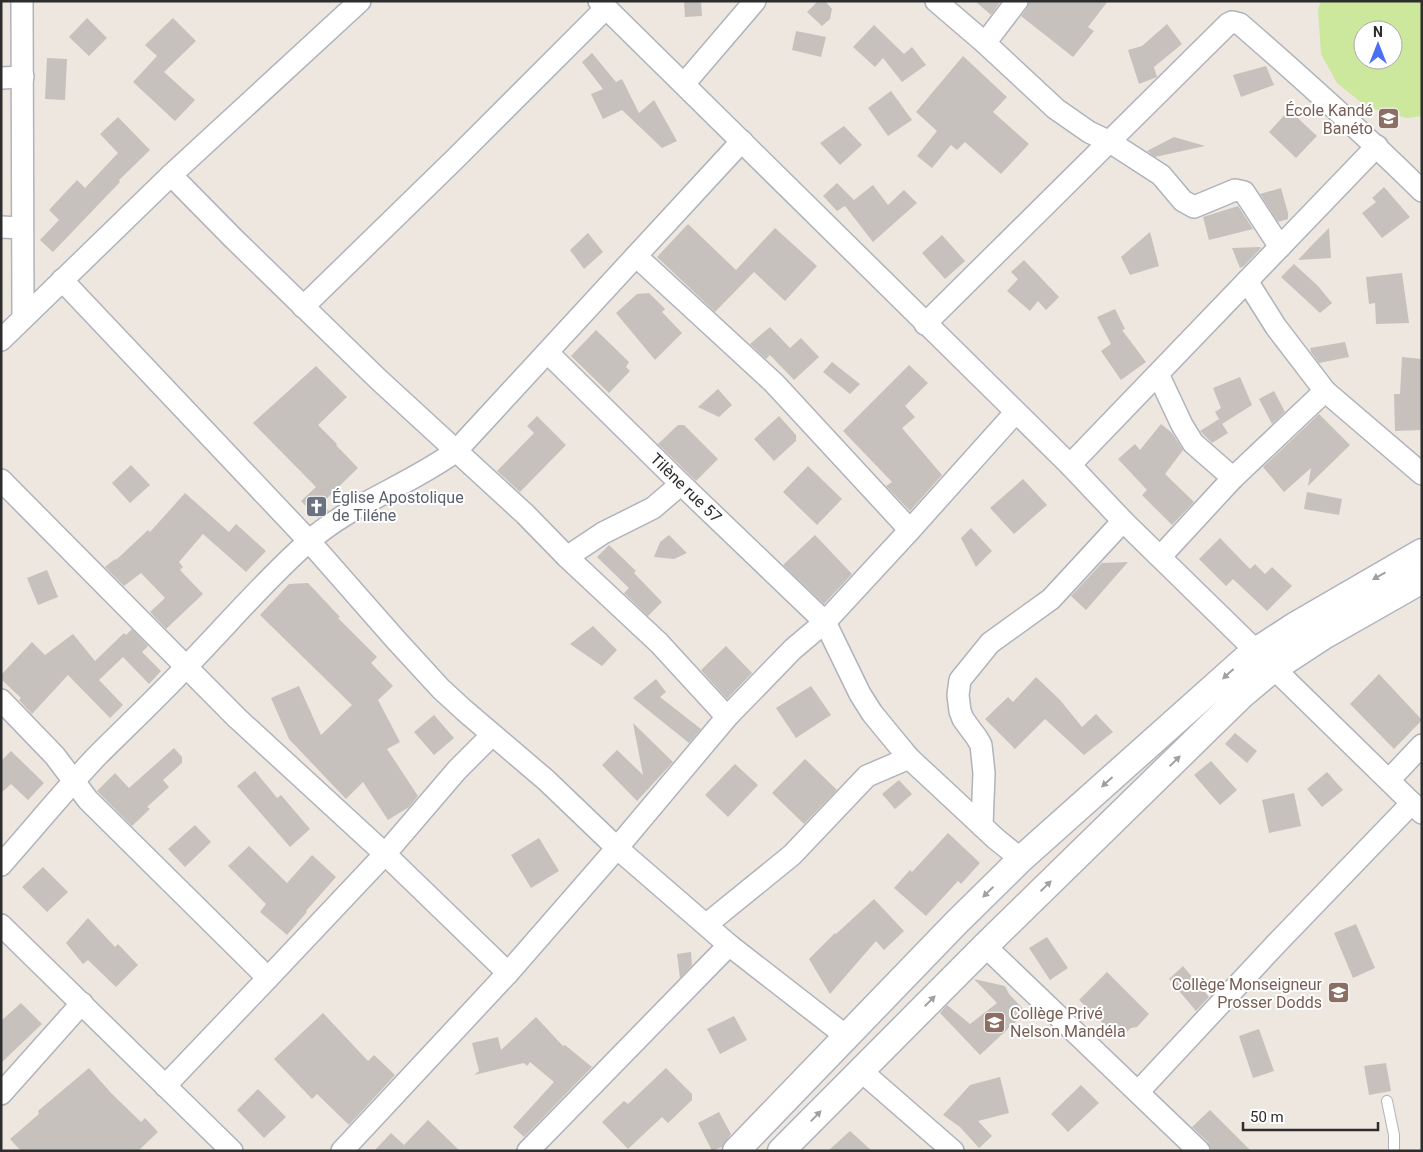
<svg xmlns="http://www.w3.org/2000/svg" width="1423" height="1152" viewBox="0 0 1423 1152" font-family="Roboto,sans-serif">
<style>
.pitch{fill:#cbe89c;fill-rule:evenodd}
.building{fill:#c6c1bc}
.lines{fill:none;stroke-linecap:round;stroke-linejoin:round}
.service-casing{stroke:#b0b3bc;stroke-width:12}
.minor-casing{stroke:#b0b3bc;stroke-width:24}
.tertiary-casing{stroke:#b0b3bc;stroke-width:29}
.service{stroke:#fff;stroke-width:10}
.minor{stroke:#fff;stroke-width:21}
.tertiary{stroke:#fff;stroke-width:26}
.oneway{fill:#a0a0a0}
.labels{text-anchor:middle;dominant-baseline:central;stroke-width:4;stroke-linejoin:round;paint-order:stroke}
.education-label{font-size:16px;fill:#785e54;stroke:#fff;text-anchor:end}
.street-label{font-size:16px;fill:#2d2d2d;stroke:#fff}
.worship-label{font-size:16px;fill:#5b616d;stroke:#fff;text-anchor:start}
</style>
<rect width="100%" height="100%" fill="#eee7e0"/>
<path class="pitch" d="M1321 1H1422V116L1407 118 1367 107 1337 83 1321 54 1318 10ZM1363 30H1393V60H1363Z"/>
<g class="building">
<polygon points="684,1 701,1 702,16 685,17"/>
<polygon points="818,1 825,1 832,9 830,19 822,26 807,12"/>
<polygon points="975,1 1001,1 991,15"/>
<polygon points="1029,1 1108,1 1088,27 1094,31 1073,57 1021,16 1027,8"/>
<polygon points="87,18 107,38 89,56 69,37"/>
<polygon points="173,18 196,41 164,72 195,100 175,121 133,82 157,56 145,45"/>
<polygon points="1167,24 1182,44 1154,67 1157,77 1139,84 1128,50 1142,46"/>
<polygon points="874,25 904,54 912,47 926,65 902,82 883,58 875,67 853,47"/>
<polygon points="796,31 826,37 821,57 792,50"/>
<polygon points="592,53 616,82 622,79 639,113 654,100 677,141 662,148 622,110 603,119 591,94 603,89 582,62"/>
<polygon points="963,56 1007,97 993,112 1029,144 1001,174 965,142 957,150 951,145 932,168 917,156 937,131 916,112"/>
<polygon points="47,58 67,59 65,100 45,99"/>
<polygon points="1266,66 1274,85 1241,97 1233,75"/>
<polygon points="891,91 912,120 888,136 868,108"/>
<polygon points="1289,110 1317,136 1296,158 1269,132"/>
<polygon points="118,117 150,150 119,180 120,182 53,252 40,240 59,220 49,210 77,180 85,188 118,153 100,134"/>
<polygon points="844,126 862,145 840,165 820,143"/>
<polygon points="1174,137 1205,146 1155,157 1147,151"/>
<polygon points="837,183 854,200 873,185 888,205 904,190 917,203 873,242 845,206 837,211 823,196"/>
<polygon points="1384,187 1410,217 1382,238 1362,213 1376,202 1372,198"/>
<polygon points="1281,188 1288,213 1288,219 1278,222 1260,194"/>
<polygon points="1238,206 1253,229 1209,240 1203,217"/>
<polygon points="688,224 736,270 775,228 817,266 785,301 754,272 715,312 657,257"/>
<polygon points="1329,228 1331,258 1298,260 1313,244"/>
<polygon points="1150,232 1159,266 1130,275 1121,257"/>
<polygon points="588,233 603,252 584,269 570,250"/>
<polygon points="942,235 965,261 945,279 922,253"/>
<polygon points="1260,247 1261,248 1244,266 1240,268 1232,248"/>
<polygon points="1024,260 1059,297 1046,310 1038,301 1030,311 1007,291 1018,279 1011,272"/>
<polygon points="1294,264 1318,286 1332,303 1320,313 1281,277"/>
<polygon points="1402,273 1409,323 1376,324 1375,303 1369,304 1366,277"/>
<polygon points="649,293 665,309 662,312 682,333 655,360 616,313 637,294"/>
<polygon points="1115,309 1125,329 1122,330 1146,362 1121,380 1101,351 1111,344 1097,317"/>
<polygon points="770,327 790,348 801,338 819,357 794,380 770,355 766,359 750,344"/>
<polygon points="596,330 629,362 626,367 630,371 609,393 571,356"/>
<polygon points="1345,342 1349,357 1319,363 1311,352 1310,348"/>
<polygon points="1402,357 1421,359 1422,430 1395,431 1394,394 1400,394"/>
<polygon points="832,362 860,384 850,394 823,372"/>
<polygon points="909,365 928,383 905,406 915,417 902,428 942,475 910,511 886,486 892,482 843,431"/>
<polygon points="316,366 347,397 318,425 337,444 336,445 358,468 322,503 329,511 317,518 301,501 316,487 253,423"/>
<polygon points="1240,377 1252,405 1222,424 1215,412 1221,408 1213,388"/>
<polygon points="718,389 732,405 719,417 698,407"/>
<polygon points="1274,391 1285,412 1272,424 1259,399"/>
<polygon points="1319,414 1350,445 1308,486 1311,468 1284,492 1263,467"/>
<polygon points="537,416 566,445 520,492 497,471 534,433 527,426"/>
<polygon points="779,416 796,435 796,441 774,461 754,439"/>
<polygon points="1219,419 1228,433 1212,443 1200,431"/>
<polygon points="1161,424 1172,433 1183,450 1165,474 1194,502 1172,525 1142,495 1147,490 1118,459 1135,444 1140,450"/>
<polygon points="678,425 684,425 718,459 696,481 658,444"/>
<polygon points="131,465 150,485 130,503 112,483"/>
<polygon points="808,466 842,499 817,525 783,492"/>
<polygon points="1023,479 1047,505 1014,534 990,508"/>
<polygon points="1307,492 1342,499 1339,515 1304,509"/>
<polygon points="185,493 229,532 236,524 266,551 246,572 203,534 179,562 183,567 180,570 203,594 166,629 150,612 165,598 141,573 124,586 105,567 115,559 116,560 148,530 150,532"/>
<polygon points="971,528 992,551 976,567 961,538"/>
<polygon points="669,535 687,553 674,559 654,557 660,542"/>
<polygon points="815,535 852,574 824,604 783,565"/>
<polygon points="1220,538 1250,569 1255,564 1265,574 1272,567 1292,586 1267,611 1233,579 1226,586 1199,559"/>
<polygon points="609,545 636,571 634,573 662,602 648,616 624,593 629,588 597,557"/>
<polygon points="1128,562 1086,610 1071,596 1102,563"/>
<polygon points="47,570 58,597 38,605 27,578"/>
<polygon points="308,583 340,617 338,618 377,657 371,663 393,686 378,700 400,742 387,749 418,796 409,807 388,820 363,782 346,799 289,739 271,698 299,686 321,735 352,705 260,615 289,584"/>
<polygon points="593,626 617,650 602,666 570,644"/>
<polygon points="132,629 148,646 142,652 161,671 149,684 123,657 99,680 123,705 110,718 68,675 32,714 19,700 21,698 1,679 1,675 32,642 45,655 73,634 95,661 124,633 126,635"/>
<polygon points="726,646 752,673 727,699 701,670"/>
<polygon points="1379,674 1422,720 1394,749 1350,704"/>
<polygon points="1036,677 1060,700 1082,727 1096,714 1113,732 1084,755 1045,719 1015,749 985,719 1008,697 1013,702"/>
<polygon points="656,679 666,692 660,697 701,729 689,743 633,698"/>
<polygon points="811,686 831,715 796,738 776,708"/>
<polygon points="434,715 454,738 434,755 414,732"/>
<polygon points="633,723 673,762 637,801 602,765 617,750 643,775"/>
<polygon points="1235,733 1257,751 1247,763 1225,744"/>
<polygon points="174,748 182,757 182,763 163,780 169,787 147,807 150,809 132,826 97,791 115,773 129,788"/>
<polygon points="11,751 44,783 28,800 11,784 1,793 1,761"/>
<polygon points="805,759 837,790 804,824 772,793"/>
<polygon points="1211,761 1237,790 1220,805 1194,775"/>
<polygon points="735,764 758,785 728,817 705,795"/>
<polygon points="255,771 277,798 281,795 310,829 290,847 237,786"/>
<polygon points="1327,772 1343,790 1322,807 1307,789"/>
<polygon points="899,780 912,794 895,809 882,794"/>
<polygon points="1294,793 1301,826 1269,833 1262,800"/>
<polygon points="195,825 211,842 185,867 168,849"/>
<polygon points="948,833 980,863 961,884 958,881 926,916 894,888 910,870 912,872"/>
<polygon points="539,838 559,871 531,888 511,855"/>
<polygon points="249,846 287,883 312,855 336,877 306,911 307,912 287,935 260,912 266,904 228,866"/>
<polygon points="43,867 68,892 47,912 22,887"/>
<polygon points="874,899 904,931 884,950 876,941 830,994 809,959 835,933 836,934"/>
<polygon points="88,918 115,947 118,944 138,965 116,987 88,960 83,964 66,943"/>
<polygon points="1356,924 1375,968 1353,978 1334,933"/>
<polygon points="1047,937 1068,968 1050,980 1029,948"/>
<polygon points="691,952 692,965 680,978 677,954"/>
<polygon points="1183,966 1209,997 1196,1011 1169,979"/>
<polygon points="1107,972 1149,1014 1137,1027 1131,1028 1119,1039 1079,1000"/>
<polygon points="974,979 1005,986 1009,994 1026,1012 980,1055 940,1013 947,1005 970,1024 997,1003"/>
<polygon points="21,1003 42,1024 1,1063 1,1021"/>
<polygon points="323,1013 368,1061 374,1055 395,1075 349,1125 317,1094 312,1099 274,1059"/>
<polygon points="734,1016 747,1040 720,1054 707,1029"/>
<polygon points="536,1017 563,1046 565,1045 592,1067 524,1137 513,1127 554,1082 530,1062 527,1066 524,1063 474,1075 479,1071 472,1043 498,1037 501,1050"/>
<polygon points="1259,1029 1274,1071 1253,1078 1239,1036"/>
<polygon points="1386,1063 1391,1091 1369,1095 1364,1066"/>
<polygon points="89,1068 111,1093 141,1122 145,1118 158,1132 138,1151 21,1151 10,1139 39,1114 38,1111"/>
<polygon points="666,1068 692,1094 692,1100 668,1123 662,1117 628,1149 602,1122 624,1101 628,1104"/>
<polygon points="1000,1077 1009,1113 978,1121 992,1136 979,1148 960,1127 943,1115 970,1085"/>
<polygon points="1081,1085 1099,1103 1068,1132 1051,1114"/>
<polygon points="258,1089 286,1117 264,1138 237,1110"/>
<polygon points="1210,1110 1251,1151 1212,1151 1208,1142 1192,1127"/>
<polygon points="719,1112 731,1134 722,1147 712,1151 698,1123"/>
<polygon points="428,1120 460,1151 374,1151 391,1133 404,1145"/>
<polygon points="850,1131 872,1151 828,1151"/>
</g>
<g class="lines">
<defs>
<polyline id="service" points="1387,1101 1394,1135 1394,1151"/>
<g id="minor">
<polyline points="22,1 23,318"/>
<polyline points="599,1 1070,465 1123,521 1422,813"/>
<polyline points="936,1 985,43 1056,109 1089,132 1110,142 1161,175 1183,201 1194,207 1235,190 1244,192 1280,247"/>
<polyline points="985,43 1017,1"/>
<polyline points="1,78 23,77"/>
<polyline points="684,84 755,1"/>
<polyline points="171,175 233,238 378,379 525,514 567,557 659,643 727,717"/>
<polyline points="1,227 22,228"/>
<polyline points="636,256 774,383 910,530"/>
<polyline points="62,280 309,541 396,640 441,689 465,711 546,780 617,848 729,945 846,1036"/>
<polyline points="1247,281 1276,327 1325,391 1422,474"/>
<polyline points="303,307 456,158 606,8"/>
<path d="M925 324 1228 24 1232 22 1240 24C1302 78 1363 133 1422 191"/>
<polyline points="1,340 171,175 360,1"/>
<polyline points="548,353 681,484 825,622 860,694 872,713 890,735 909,758 936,783 996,839 1021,859"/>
<polyline points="1158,374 1182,425 1193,443 1233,478"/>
<polyline points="1070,465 1377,146"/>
<polyline points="1,480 237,718 385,854 508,973"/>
<polyline points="1161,556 1233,478 1325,391"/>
<polyline points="567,557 603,533 653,508 681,484"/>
<polyline points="1,700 55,756 88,800 268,978"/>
<polyline points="1389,780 1422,745"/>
<polyline points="982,826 984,773 982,754 981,745 977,738 963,719 960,711 958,695 960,680 990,643 1051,599 1123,521"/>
<path d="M1 865C33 829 63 792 96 757 126 727 158 697 187 666 227 625 265 580 308 542 352 503 410 485 456 451L742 141"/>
<polyline points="707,924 792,855 867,776 909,758"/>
<polyline points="1,925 232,1151"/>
<polyline points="985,946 1199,1151"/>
<polyline points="860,1070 953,1151"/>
<polyline points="165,1086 268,978 385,854 457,770 492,735"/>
<polyline points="1139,1091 1276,944 1412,803"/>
<polyline points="1,1094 82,1003"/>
<polyline points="342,1151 508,973 617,848 727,717 793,649 825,622 910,530 1015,413"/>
<polyline points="528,1151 729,945"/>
</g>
<g id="tertiary">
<polyline points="736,1151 956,923 1021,859 1244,660 1256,651 1296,625 1422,552"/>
<polyline points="781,1151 985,946 1242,695 1273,669 1322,637 1422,580"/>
</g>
</defs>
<use href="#service" class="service-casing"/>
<use href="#minor" class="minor-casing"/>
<use href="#tertiary" class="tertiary-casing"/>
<use href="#service" class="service"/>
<use href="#minor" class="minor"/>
<use href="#tertiary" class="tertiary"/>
</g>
<defs><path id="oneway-solid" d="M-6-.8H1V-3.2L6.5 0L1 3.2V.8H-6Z" transform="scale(1.25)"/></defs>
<g class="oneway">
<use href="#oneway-solid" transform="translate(1379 576) rotate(151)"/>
<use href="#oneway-solid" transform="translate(1228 674) rotate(138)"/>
<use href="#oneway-solid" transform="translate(1175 761) rotate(-44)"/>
<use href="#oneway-solid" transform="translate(1107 782) rotate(138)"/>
<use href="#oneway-solid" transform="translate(1046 886) rotate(-44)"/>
<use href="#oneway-solid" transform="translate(988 892) rotate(136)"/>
<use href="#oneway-solid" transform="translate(930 1001) rotate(-45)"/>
<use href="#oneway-solid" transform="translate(816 1116) rotate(-46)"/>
</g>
<defs>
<symbol id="school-square" viewBox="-11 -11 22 22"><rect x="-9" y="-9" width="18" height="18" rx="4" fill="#8d6e63" stroke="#fff"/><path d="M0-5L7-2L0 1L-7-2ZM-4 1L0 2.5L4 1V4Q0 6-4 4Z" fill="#fff"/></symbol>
<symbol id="church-square" viewBox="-11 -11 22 22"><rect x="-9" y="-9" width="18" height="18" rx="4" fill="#6b7280" stroke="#fff"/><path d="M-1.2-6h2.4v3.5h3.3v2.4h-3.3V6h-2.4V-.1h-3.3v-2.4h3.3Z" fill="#fff"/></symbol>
</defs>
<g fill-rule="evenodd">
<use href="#school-square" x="1376" y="106" width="25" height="25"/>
<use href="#church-square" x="304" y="494" width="25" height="25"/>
<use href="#school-square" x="1326" y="980" width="25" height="25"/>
<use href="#school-square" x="982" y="1010" width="25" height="25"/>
</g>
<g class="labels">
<g class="education-label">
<text x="1373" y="110">École Kandé<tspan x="1373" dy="18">Banéto</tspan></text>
<text x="1322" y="984">Collège Monseigneur<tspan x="1322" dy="18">Prosser Dodds</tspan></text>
<text x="1010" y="1013" text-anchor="start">Collège Privé<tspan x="1010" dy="18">Nelson Mandéla</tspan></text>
</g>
<g class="street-label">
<text transform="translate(686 488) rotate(44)">Tilène rue 57</text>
</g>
<g class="worship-label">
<text x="332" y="497">Église Apostolique<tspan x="332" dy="18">de Tiléne</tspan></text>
</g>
</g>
<rect width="1423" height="1152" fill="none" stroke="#2d2d2d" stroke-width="5"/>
<g transform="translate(1378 45)"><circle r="24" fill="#ffffff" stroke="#ababab"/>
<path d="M0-4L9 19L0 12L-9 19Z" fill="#496ff2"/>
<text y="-8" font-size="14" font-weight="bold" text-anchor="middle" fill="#2d2d2d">N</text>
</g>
<path d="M1243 1122v8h135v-8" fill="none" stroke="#2d2d2d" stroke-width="2.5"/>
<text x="1250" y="1122" font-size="15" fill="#2d2d2d" stroke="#ffffff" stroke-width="4" paint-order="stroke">50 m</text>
</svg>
